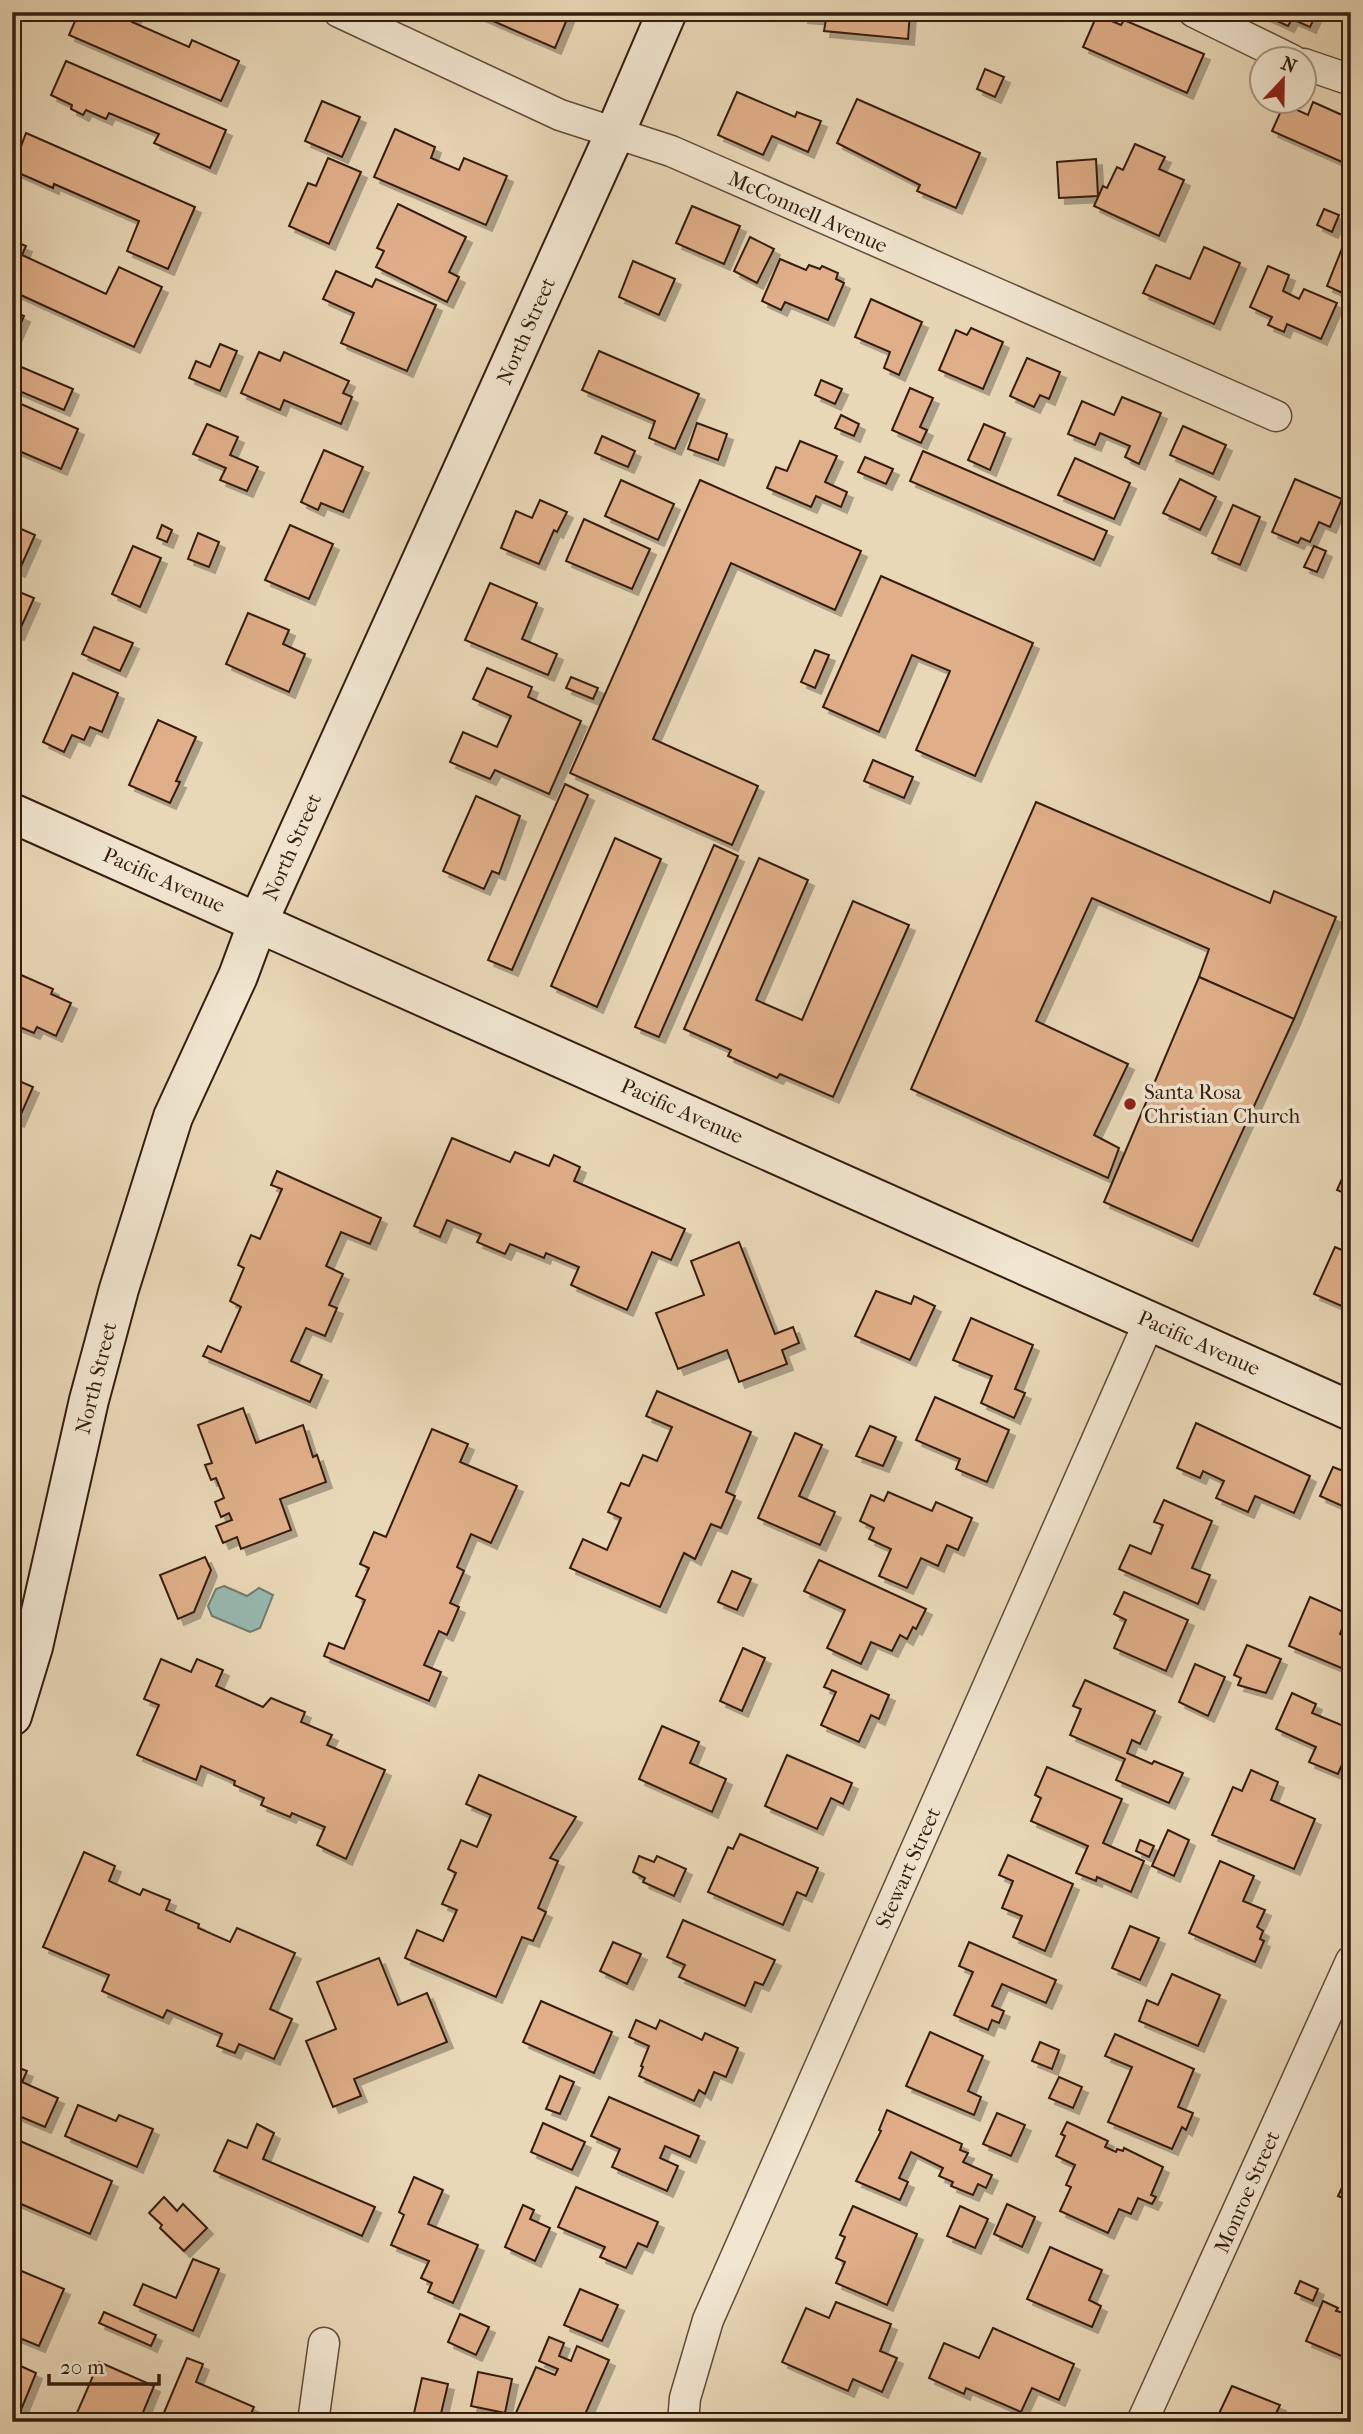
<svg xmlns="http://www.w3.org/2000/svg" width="1363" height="2434" viewBox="0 0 1363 2434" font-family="'IM FELL French Canon',serif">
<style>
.water{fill:#97b9b0;stroke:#707b6f;stroke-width:2}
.building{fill:#e0af89;stroke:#351d0e;stroke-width:2;filter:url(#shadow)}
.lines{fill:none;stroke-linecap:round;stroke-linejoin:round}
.street-casing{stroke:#624c38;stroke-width:33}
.secondary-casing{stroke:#351d0e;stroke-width:42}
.street{stroke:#f1e6d0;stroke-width:30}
.secondary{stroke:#f1e6d0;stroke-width:38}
.poi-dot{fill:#8f2418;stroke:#f1e6d0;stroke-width:2.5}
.labels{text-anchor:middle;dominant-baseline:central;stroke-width:7;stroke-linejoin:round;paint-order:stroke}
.street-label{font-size:21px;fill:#351d0e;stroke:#f1e6d0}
.poi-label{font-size:21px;fill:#351d0e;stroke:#f1e6d0;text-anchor:start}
</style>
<defs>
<filter id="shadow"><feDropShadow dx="6" dy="6" stdDeviation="0" flood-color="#0004"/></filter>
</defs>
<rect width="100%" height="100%" fill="#e9d8b7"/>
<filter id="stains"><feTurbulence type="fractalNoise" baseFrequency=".00286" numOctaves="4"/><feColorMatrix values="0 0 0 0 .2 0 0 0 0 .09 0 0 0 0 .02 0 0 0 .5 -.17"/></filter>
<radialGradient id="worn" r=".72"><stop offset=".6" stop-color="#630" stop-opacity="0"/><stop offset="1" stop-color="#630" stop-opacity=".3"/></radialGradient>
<polygon class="water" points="224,1586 247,1596 259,1588 273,1595 260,1628 250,1632 212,1616 208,1606 216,1589"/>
<g class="building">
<polygon points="79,12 135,12 137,13 132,22 189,47 192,40 239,61 221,101 69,35"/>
<polygon points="480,12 570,12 555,48 479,15"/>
<polygon points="803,12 910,12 908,39 824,31 826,19 802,17"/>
<polygon points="1257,12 1317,12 1310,27 1292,19 1288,26"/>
<polygon points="1097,15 1121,25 1124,20 1204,54 1187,93 1083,47"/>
<polygon points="66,61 226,130 210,168 154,143 159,134 109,113 106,119 86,110 83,115 71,109 72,105 51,95"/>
<polygon points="985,69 1004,77 995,97 977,89"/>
<polygon points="737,92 795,117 797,112 821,121 808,152 772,136 763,155 718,135"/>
<polygon points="857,99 980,153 956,208 917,191 920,185 837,143"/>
<polygon points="322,101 360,117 342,157 305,141"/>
<polygon points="1313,102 1351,119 1351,166 1272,131 1284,104 1308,115"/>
<polygon points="395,129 435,147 431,158 459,170 464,158 507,176 486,225 374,177"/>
<polygon points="26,133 195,207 168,269 127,251 139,221 54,184 53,188 12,170"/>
<polygon points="1135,144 1165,157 1159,169 1184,180 1159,236 1094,206 1103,186 1107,188 1117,167 1123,170"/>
<polygon points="328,158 361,172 329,244 289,226 308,183 316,186"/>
<polygon points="1096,159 1098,196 1059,198 1057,162"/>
<polygon points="398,204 466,237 449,272 459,277 447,302 376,267 384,251 377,248"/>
<polygon points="692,206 740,226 724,264 676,243"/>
<polygon points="1324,209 1339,215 1332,232 1317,225"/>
<polygon points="750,237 774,249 757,283 734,271"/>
<polygon points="12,240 26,246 22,255 106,294 119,267 162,287 134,347 12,291"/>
<polygon points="1345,241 1351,243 1351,285 1347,295 1327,286"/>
<polygon points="1204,247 1240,263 1214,324 1143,293 1156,265 1190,279"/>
<polygon points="780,259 806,270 809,265 820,269 822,266 838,273 836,279 844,283 828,320 785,302 781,310 762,301"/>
<polygon points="633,261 675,279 659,315 619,297"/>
<polygon points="1268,266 1289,275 1283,291 1299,299 1304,289 1337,303 1321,339 1287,324 1284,332 1268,325 1272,317 1250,307"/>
<polygon points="336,271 372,287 376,279 436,305 407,371 341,343 354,313 323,299"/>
<polygon points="871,299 922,322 899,375 884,368 890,352 855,337"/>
<polygon points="12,311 24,316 12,343"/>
<polygon points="971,328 1003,342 983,389 939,370 956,330 967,335"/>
<polygon points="220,344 237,351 220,391 189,378 196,361 210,367"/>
<polygon points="599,351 699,394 675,449 649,438 655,421 582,390"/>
<polygon points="259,352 280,361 284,352 349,381 343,393 352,397 341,424 284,400 280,410 241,393"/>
<polygon points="1027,358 1060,372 1049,399 1040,395 1034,407 1010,396"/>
<polygon points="19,366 73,389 64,410 12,388"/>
<polygon points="821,380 842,389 835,404 815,395"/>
<polygon points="910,388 933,398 920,427 927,430 921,443 892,430"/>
<polygon points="1122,397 1161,413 1139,464 1125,457 1130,446 1100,433 1095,445 1068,434 1082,401 1114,415"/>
<polygon points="12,400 78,429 61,469 12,448"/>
<polygon points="841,415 859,424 854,436 835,428"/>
<polygon points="697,423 727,434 718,460 688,449"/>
<polygon points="207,424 238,437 230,455 258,467 247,491 220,480 226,468 193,454"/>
<polygon points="984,424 1005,433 990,470 968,460"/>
<polygon points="1183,426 1226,445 1213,474 1170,455"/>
<polygon points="602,436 635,451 628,467 595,453"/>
<polygon points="800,441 837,456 825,482 847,492 841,507 816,496 811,507 767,488 776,467 787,471"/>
<polygon points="324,450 363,467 343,512 321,503 318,510 301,502"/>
<polygon points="923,451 1107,531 1094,560 910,481"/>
<polygon points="865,457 893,469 886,484 858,472"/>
<polygon points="1075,458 1130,483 1114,519 1058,495"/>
<polygon points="1180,479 1216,497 1200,530 1163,513"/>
<polygon points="1295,479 1342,499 1330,527 1319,522 1310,542 1301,538 1298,543 1272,532"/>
<polygon points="621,480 674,504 658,540 605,516"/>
<polygon points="700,480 861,551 835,610 731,563 653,739 758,786 732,845 570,773"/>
<polygon points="540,500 567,512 557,532 554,530 539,564 501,548 516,511 532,518"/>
<polygon points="1233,505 1260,517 1240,565 1212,553"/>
<polygon points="584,519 650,549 632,589 566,561"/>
<polygon points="12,525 35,535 19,571 12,568"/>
<polygon points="162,525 172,530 167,542 157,538"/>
<polygon points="290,525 333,544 309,599 265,580"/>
<polygon points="198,533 219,542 209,567 188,559"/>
<polygon points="133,546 161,558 140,607 112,594"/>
<polygon points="1314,546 1326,551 1317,572 1304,567"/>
<polygon points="881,576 1033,643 975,776 916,750 950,671 912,655 879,732 823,707"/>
<polygon points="490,583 537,603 522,639 557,654 548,675 465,640"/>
<polygon points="12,589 34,598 18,634 12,632"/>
<polygon points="248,613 289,630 283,644 305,654 289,692 226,664"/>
<polygon points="94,627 133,643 120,671 82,654"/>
<polygon points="815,650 829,655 815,688 801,682"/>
<polygon points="487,668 532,687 528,697 581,721 549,794 495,770 490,779 450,762 463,732 497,747 511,716 473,699"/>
<polygon points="73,673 118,693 102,732 90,727 84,740 72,735 64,752 43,742"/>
<polygon points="571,677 598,688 593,699 566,688"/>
<polygon points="158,720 196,737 176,781 180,782 170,803 129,785"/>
<polygon points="873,760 913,777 904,798 864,781"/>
<polygon points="565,784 588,795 512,970 488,960"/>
<polygon points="476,796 520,816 499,874 492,871 484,889 443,871"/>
<polygon points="1036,802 1270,903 1274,891 1336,917 1294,1019 1199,977 1209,949 1092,898 1036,1021 1128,1064 1094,1135 1119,1148 1108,1178 911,1089"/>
<polygon points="615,838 661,859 597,1007 551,986"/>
<polygon points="714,845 738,856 659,1037 635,1027"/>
<polygon points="759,858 808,880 756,1000 802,1020 853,901 909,925 833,1097 780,1074 777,1078 728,1056 731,1050 684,1029"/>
<polygon points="12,971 53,989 51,994 71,1003 56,1036 37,1027 34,1033 12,1024"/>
<polygon points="1199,977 1294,1019 1192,1241 1104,1202"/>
<polygon points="12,1071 15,1072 12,1078 33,1087 18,1121 12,1118"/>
<polygon points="452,1138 510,1162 515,1152 549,1166 554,1155 580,1167 574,1181 685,1229 671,1260 652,1252 627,1310 571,1285 579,1267 546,1253 544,1258 510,1244 505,1254 477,1242 481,1234 447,1220 440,1237 414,1226"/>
<polygon points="1351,1159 1351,1196 1337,1190"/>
<polygon points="277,1171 381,1218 370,1244 341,1232 326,1266 343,1274 329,1305 337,1308 325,1336 306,1328 291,1361 322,1375 310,1402 203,1356 208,1346 221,1352 241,1307 230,1301 244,1268 238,1265 251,1235 260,1239 282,1189 271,1185"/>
<polygon points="1351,1204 1351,1227 1342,1223"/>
<polygon points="739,1242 775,1334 793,1327 799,1343 782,1350 787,1364 739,1382 727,1350 678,1369 656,1313 704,1295 691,1261"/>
<polygon points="1335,1247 1351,1254 1351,1310 1314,1294"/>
<polygon points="876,1291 911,1304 914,1296 935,1306 910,1360 855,1336"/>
<polygon points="971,1318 1033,1345 1015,1389 1025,1393 1014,1418 981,1403 992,1376 953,1360"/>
<polygon points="657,1391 751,1432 726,1492 735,1496 721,1528 711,1524 695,1559 684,1553 660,1607 570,1568 583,1539 607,1550 621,1518 608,1512 621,1483 629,1486 643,1455 657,1461 672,1427 646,1416"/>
<polygon points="935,1397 1009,1430 987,1482 956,1469 960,1459 916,1440"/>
<polygon points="243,1408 256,1443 303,1425 313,1457 317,1455 326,1482 280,1499 291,1530 241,1549 237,1537 223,1543 216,1526 232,1520 229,1513 221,1517 215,1502 224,1498 216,1478 211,1480 205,1465 212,1463 198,1425"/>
<polygon points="1196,1423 1310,1476 1294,1513 1255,1496 1248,1512 1216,1498 1224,1481 1203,1471 1200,1478 1177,1468"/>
<polygon points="870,1426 896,1437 883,1466 856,1456"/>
<polygon points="432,1429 468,1444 460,1462 517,1486 491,1543 471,1534 457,1567 464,1571 450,1603 459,1607 447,1635 439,1631 424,1665 441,1672 429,1701 324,1656 329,1643 344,1649 365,1600 356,1596 369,1568 360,1564 374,1532 386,1537"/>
<polygon points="795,1433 822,1445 799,1496 835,1512 820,1545 758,1518"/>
<polygon points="1333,1467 1351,1474 1351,1504 1349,1509 1320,1496"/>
<polygon points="888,1492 932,1511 936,1502 972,1518 958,1550 947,1545 938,1566 921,1558 907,1588 879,1576 891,1549 869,1539 874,1528 860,1521 871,1495 884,1501"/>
<polygon points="1164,1500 1212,1521 1192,1568 1210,1575 1198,1604 1119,1569 1130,1545 1151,1554 1163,1525 1154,1522"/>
<polygon points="205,1557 211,1570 194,1612 178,1619 160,1575"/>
<polygon points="819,1560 926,1609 916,1629 913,1627 907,1639 900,1635 892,1651 871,1642 861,1664 827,1648 845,1610 804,1591"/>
<polygon points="732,1571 751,1579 737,1610 718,1602"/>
<polygon points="1124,1592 1188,1620 1166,1671 1114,1648 1126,1620 1114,1614"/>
<polygon points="1310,1597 1348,1614 1340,1634 1351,1639 1351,1672 1289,1646"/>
<polygon points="1247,1645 1281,1659 1266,1693 1238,1685 1241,1678 1234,1675"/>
<polygon points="743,1648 765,1658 742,1711 720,1701"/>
<polygon points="161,1659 191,1672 197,1659 223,1670 216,1686 263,1707 271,1698 305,1712 301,1722 332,1735 327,1745 385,1770 346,1859 317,1845 325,1827 292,1813 290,1817 261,1805 264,1798 234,1785 235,1781 201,1766 196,1780 137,1755 159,1705 144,1699"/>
<polygon points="1195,1664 1225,1677 1208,1716 1179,1702"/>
<polygon points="832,1670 889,1695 879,1719 871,1715 859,1742 821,1725 836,1692 824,1687"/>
<polygon points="1085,1680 1155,1711 1140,1744 1132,1740 1127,1753 1152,1764 1154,1761 1183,1773 1169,1803 1116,1780 1125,1759 1070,1735 1081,1709 1073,1706"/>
<polygon points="1292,1693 1316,1704 1312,1713 1351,1729 1351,1765 1343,1762 1338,1774 1309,1762 1316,1747 1276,1729"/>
<polygon points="662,1726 699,1742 690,1763 726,1779 712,1812 639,1779"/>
<polygon points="787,1755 852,1783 843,1804 831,1798 817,1829 765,1806"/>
<polygon points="1047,1767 1122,1799 1103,1843 1144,1861 1131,1892 1097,1877 1096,1881 1076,1873 1088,1846 1031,1821 1041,1798 1035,1795"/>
<polygon points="1251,1770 1278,1782 1271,1800 1315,1819 1294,1869 1212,1835 1233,1787 1242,1791"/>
<polygon points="479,1775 576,1817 550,1858 558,1861 538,1908 546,1912 533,1941 522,1937 496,1997 405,1958 417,1930 443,1941 457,1910 442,1904 456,1873 448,1869 461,1840 477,1847 491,1815 466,1804"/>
<polygon points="1168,1830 1189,1840 1174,1876 1152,1866"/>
<polygon points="740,1834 818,1868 806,1896 797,1892 783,1925 708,1892 728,1847 733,1849"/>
<polygon points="1140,1840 1154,1846 1149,1857 1136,1851"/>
<polygon points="84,1852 115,1866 109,1881 140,1895 143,1889 170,1900 166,1910 199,1924 198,1928 230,1942 237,1928 295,1953 270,2009 292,2019 274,2059 239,2044 235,2053 217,2046 222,2034 167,2010 163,2018 102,1991 109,1975 43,1947"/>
<polygon points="1008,1855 1073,1884 1045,1951 1013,1937 1022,1916 1002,1908 1013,1881 999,1875"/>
<polygon points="639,1856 654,1862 657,1856 686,1869 674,1896 643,1882 645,1878 633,1872"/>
<polygon points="1220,1861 1254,1876 1243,1901 1265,1910 1257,1927 1263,1931 1260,1939 1264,1941 1255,1962 1189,1933"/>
<polygon points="683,1920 775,1960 763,1985 755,1982 745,2006 679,1977 685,1965 667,1957"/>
<polygon points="1130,1926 1159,1938 1140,1980 1112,1968"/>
<polygon points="613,1942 641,1954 627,1984 600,1971"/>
<polygon points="969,1942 1056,1980 1046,2003 1002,1984 992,2006 1004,2011 999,2023 992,2020 988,2030 954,2015 973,1972 959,1966"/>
<polygon points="379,1958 398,2005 427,1993 447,2042 354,2079 361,2096 333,2107 306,2041 336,2029 317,1982"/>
<polygon points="1172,1974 1220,1995 1198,2046 1139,2021 1147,2000 1158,2005"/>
<polygon points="541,2001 612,2032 594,2073 523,2042"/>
<polygon points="636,2020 656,2029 660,2020 702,2040 705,2033 738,2048 726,2077 714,2072 705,2094 699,2090 694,2101 639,2076 643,2067 641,2066 649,2046 629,2037"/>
<polygon points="930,2032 983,2056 968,2091 981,2097 974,2115 906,2086"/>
<polygon points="1115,2034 1194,2069 1178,2107 1193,2113 1186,2130 1182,2127 1172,2149 1108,2122 1132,2067 1105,2056"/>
<polygon points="1040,2042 1059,2050 1052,2069 1032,2061"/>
<polygon points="12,2065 27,2071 22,2082 58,2098 45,2127 12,2113"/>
<polygon points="560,2076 574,2082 560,2114 546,2109"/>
<polygon points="1059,2077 1082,2087 1073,2108 1049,2098"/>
<polygon points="609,2097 699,2136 690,2157 665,2146 660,2158 678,2166 667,2191 612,2167 620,2149 591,2136"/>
<polygon points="78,2105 116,2121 119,2115 153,2129 137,2167 65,2136"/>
<polygon points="887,2110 962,2144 960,2150 968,2153 963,2162 992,2175 986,2188 978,2184 973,2195 951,2186 953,2182 939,2176 943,2168 911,2152 899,2178 908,2182 900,2200 856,2181 881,2131 879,2130"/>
<polygon points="997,2113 1025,2125 1011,2156 983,2144"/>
<polygon points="1067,2122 1108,2141 1105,2147 1116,2152 1117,2149 1123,2151 1124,2148 1163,2167 1151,2195 1156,2197 1152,2204 1138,2198 1131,2214 1119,2209 1108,2233 1060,2211 1071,2187 1066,2185 1075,2165 1056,2156 1065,2136 1061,2134"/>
<polygon points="543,2123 585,2142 572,2170 531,2152"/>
<polygon points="257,2124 274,2133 263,2159 375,2207 362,2236 214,2171 228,2140 247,2148"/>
<polygon points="20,2141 112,2181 90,2234 12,2200 12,2146 17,2148"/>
<polygon points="1351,2169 1351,2202 1338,2196"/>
<polygon points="414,2177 443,2190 428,2224 478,2245 453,2303 428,2292 432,2283 421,2278 429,2261 391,2245 404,2215 399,2212"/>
<polygon points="576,2187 658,2222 647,2247 638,2243 626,2268 600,2257 605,2247 558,2227"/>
<polygon points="164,2197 177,2211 183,2204 207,2228 184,2251 160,2228 162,2225 149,2213"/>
<polygon points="1007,2204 1035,2217 1022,2247 994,2234"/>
<polygon points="523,2205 534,2210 530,2219 550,2228 535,2261 505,2247"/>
<polygon points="853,2206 917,2234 887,2305 836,2283 845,2262 836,2258 845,2237 840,2235"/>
<polygon points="960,2206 988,2219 975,2248 947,2236"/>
<polygon points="1050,2247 1102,2270 1089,2300 1101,2306 1092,2327 1027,2299"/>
<polygon points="193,2259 219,2269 193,2331 134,2305 143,2284 176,2298"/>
<polygon points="12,2267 64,2289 39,2346 12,2335"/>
<polygon points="1300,2281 1318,2289 1313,2301 1295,2293"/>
<polygon points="580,2289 618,2305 602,2341 564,2325"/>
<polygon points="1323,2301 1338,2308 1336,2311 1351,2315 1351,2360 1306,2341"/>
<polygon points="836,2302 891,2324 880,2351 897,2358 882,2392 853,2379 848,2391 782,2362 806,2308 829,2318"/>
<polygon points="104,2312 156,2335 151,2346 99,2323"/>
<polygon points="460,2314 489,2327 476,2355 448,2342"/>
<polygon points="993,2328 1074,2364 1059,2400 1032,2388 1021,2412 966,2388 964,2394 929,2378 944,2343 979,2358"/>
<polygon points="549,2337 564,2343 559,2356 571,2361 577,2346 609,2360 583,2419 576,2416 574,2422 512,2422 536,2367 555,2375 558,2369 539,2361"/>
<polygon points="187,2358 203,2364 196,2382 254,2407 247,2422 160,2422"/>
<polygon points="12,2362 36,2373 21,2410 12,2406"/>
<polygon points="99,2362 154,2386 139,2422 124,2418 122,2422 73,2422"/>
<polygon points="478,2372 512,2379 505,2413 471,2406"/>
<polygon points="422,2378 448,2384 439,2422 412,2422"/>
<polygon points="1232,2386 1280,2405 1272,2422 1215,2422"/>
</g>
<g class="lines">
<defs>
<g id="street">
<polyline points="339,12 560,115 671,151 1276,416"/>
<polyline points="1194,12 1292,60"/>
<polyline points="1304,64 1351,80"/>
<polyline points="313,2422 324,2343"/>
<polyline points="683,2422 685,2398 708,2320 1150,1320"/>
<polyline points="1142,2422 1351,1961"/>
</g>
<g id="secondary">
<polyline points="12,813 1351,1411"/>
<polyline points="12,1716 33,1647 89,1400 119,1289 173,1117 238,976 258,922 615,133 667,12"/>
</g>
</defs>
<use href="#street" class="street-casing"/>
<use href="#secondary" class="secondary-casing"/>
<use href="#street" class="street"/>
<use href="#secondary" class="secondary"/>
</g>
<circle class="poi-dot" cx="1130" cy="1104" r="7"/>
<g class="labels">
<g class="street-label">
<text transform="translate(808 212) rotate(24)">McConnell Avenue</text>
<text transform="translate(526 331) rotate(-66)">North Street</text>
<text transform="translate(292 847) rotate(-66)">North Street</text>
<text transform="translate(164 880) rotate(24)">Pacific Avenue</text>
<text transform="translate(682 1111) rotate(24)">Pacific Avenue</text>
<text transform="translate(1199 1343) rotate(24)">Pacific Avenue</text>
<text transform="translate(96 1378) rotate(-76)">North Street</text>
<text transform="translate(908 1868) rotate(-66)">Stewart Street</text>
<text transform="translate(1247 2192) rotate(-66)">Monroe Street</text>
</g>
<g class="poi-label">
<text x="1144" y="1092">Santa Rosa<tspan x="1144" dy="24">Christian Church</tspan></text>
</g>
</g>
<rect width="1363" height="2434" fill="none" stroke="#e9d8b7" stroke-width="42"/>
<rect x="14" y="14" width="1335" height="2406" fill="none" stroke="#351d0e" stroke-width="3.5"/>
<rect x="21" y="21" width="1321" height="2392" fill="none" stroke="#351d0e" stroke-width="2"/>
<g transform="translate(1283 80) rotate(22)"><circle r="33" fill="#f1e6d0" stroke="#a69682" stroke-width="2"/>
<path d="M0-5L12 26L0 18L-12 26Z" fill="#8f2418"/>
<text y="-10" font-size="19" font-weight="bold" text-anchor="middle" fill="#351d0e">N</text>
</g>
<path d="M49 2374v10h110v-10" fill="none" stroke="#351d0e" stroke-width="3.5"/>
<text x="60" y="2374" font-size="21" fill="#351d0e" stroke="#f1e6d0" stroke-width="5" paint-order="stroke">20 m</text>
<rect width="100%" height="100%" filter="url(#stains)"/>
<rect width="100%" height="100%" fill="url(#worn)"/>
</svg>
